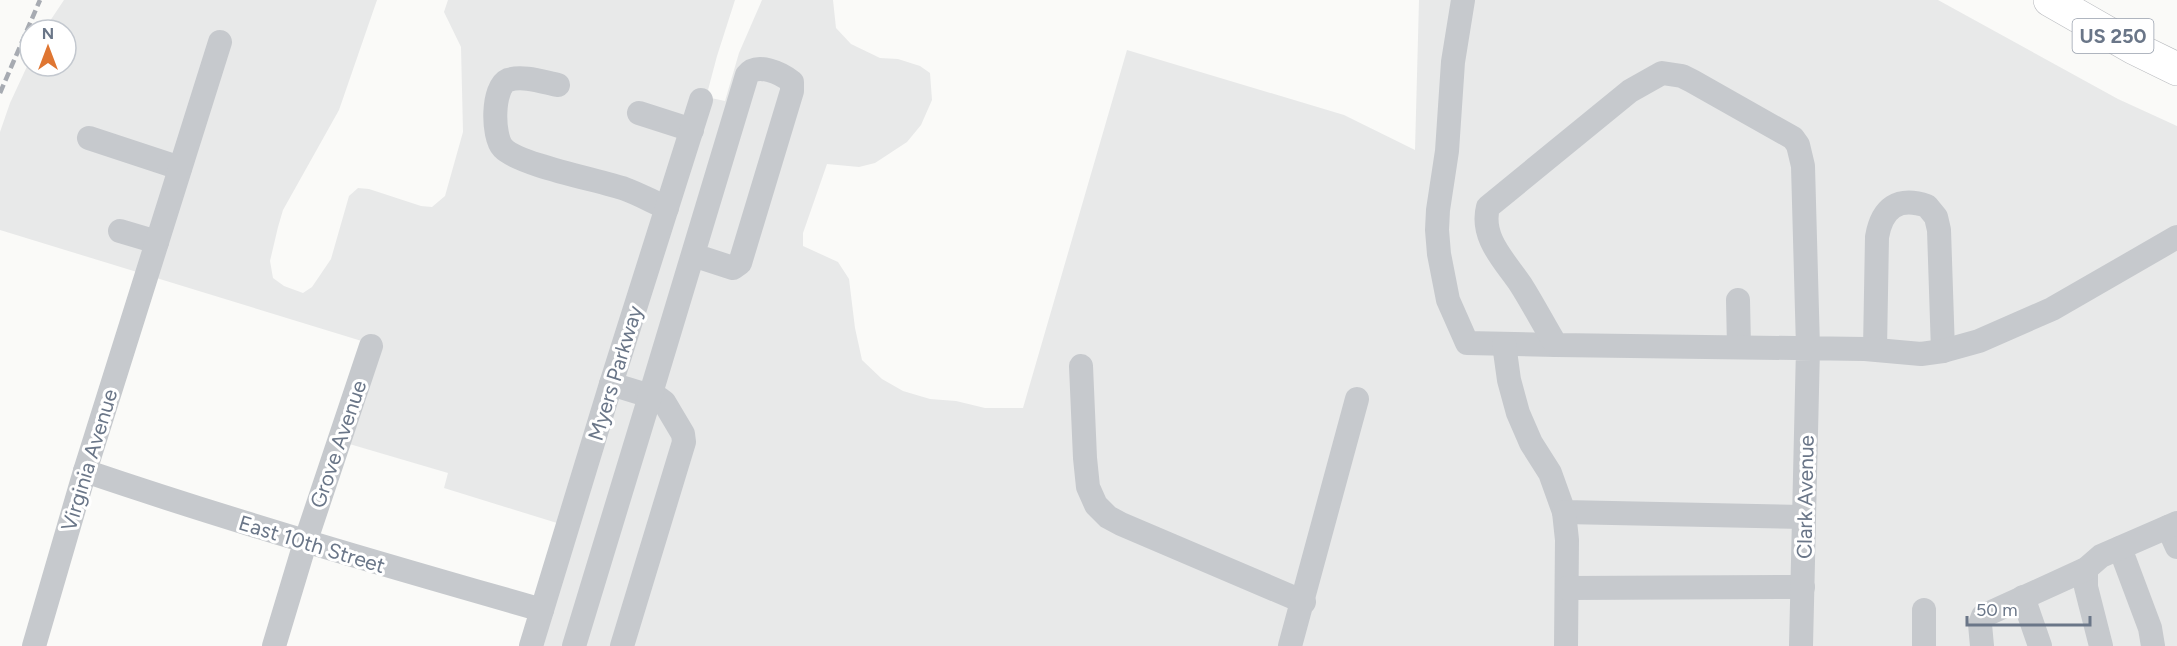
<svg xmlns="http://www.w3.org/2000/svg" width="2177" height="646" viewBox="0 0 2177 646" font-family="Figtree,sans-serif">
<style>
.built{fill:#e8e9e9}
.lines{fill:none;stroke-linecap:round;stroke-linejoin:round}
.highway-casing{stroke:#b9bbbf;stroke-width:34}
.minor{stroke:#c6c9cd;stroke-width:24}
.highway{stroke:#fff;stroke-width:33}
.rail{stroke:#a7abb2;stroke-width:4.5;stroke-dasharray:9 4.5;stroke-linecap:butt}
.labels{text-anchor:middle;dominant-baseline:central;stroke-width:6;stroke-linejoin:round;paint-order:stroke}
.shield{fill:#fff;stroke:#979fac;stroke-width:1.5}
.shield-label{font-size:20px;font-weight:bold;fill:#6a7688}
.street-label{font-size:21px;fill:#6a7688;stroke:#fff}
</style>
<rect width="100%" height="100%" fill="#fafaf8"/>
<polygon class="built" points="64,0 377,0 339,110 283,210 278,227 270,261 273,278 284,286 303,293 312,287 331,259 349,196 358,188 369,189 421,206 432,207 445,196 463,132 461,47 444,12 448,0 735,0 717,56 708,90 711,98 725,101 739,53 762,0 833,0 836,28 851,44 880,58 898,59 920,66 930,73 932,100 921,125 907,142 875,163 859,167 827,164 803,233 803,246 838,262 849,279 855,328 862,360 882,379 903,391 930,399 956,401 985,408 1023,408 1127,50 1344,115 1415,150 1419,0 1938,0 2118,99 2177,126 2177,646 520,646 557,523 444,488 448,473 346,443 378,346 0,230 0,132 10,103 30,60 30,66 66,66 66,30 44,30"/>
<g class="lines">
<defs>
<polyline id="highway" points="2050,0 2134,48 2177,69"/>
</defs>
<use href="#highway" class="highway-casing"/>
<g class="minor">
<polyline points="1463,0 1453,62 1447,151 1438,210 1437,230 1439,254 1448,300 1467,343 1556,345"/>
<path d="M558 85C543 82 523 75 508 80 492 87 492 136 503 148 519 165 599 180 625 189 639 194 653 202 667 208"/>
<polyline points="639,113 692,130"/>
<polyline points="89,138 180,168"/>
<polyline points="120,231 157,242"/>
<polyline points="1738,300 1739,347"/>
<polyline points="1504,344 1509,380 1518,413 1531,443 1550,473 1564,512 1804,517"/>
<path d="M1875 349 1877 237C1882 208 1898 196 1927 206L1936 217 1939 230 1943 351"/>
<polyline points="1081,366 1085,458 1088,487 1096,505 1108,517 1121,524 1304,602"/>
<polyline points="611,384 660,399 664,402 683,434 684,442 622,646"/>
<path d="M85 471C235 522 388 566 542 610"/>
<polyline points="1564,512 1567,540 1566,646"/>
<polyline points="2168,527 2177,547"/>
<polyline points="2120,548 2150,628 2153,646"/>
<polyline points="2086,569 2086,587 2101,646"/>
<polyline points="1567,588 1803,587"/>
<polyline points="2023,597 2040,646"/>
<polyline points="1924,610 1924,646"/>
<polyline points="34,646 85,471 220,42"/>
<polyline points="274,646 305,543 371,346"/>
<polyline points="531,646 611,384 701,100"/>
<path d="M574 646C632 456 690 265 747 75 757 62 781 73 792 82V91L740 263 733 268 693 255"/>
<polyline points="1290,646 1357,399"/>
<path d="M1801 646 1808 348 1803 166 1798 145 1793 138 1692 81 1682 76 1662 73 1630 91 1488 207C1480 238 1505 261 1521 285 1533 304 1544 325 1556 345L1865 349 1921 354 1943 351 1979 341 2052 309 2177 237"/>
<polyline points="1982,646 1980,624 1983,616 2086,569 2101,556 2177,523"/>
</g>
<use href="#highway" class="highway"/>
<polyline class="rail" points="0,93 40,0"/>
</g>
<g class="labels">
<rect class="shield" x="2072.5" y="19" width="81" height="34" rx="4.5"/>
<g class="shield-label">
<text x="2113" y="36">US 250</text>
</g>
<g class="street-label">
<text transform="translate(615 373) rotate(-73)">Myers Parkway</text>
<text transform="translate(338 444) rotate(-71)">Grove Avenue</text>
<text transform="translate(89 460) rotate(-73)">Virginia Avenue</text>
<text transform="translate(1805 497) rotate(-89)">Clark Avenue</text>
<text transform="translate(312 544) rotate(17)">East 10th Street</text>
</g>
</g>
<g transform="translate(48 48)"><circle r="28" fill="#ffffff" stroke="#c3c8cf" stroke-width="1.5"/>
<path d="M0-4.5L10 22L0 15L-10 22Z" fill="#df7632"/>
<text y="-9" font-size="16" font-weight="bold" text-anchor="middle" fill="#6a7688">N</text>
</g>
<path d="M1967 616v9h123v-9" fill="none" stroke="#6a7688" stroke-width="3"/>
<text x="1976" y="616" font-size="18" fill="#6a7688" stroke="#ffffff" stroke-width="4.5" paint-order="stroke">50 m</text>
</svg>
